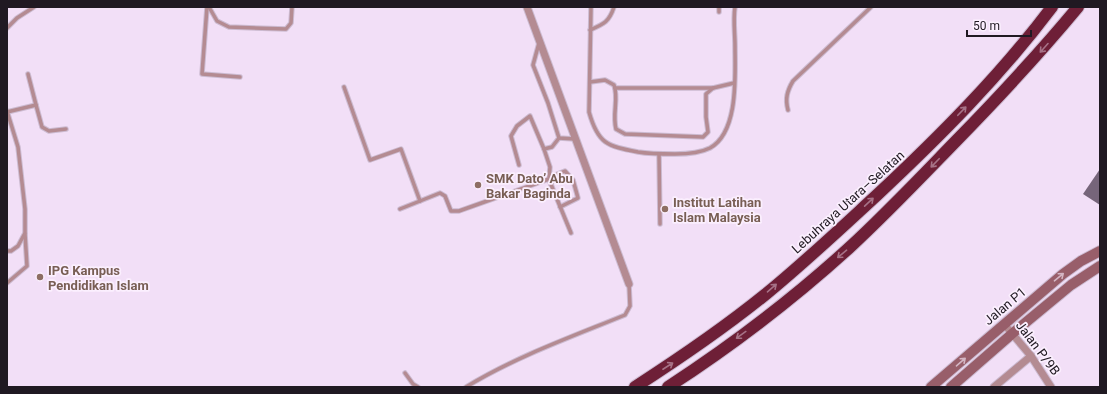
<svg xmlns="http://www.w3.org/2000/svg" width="1107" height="394" viewBox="0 0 1107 394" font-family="Roboto,sans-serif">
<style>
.building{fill:#76657a}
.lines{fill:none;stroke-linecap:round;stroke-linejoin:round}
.service-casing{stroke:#ccbbd1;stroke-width:5.5}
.minor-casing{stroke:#ccbbd1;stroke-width:9}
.secondary-casing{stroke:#ccbbd1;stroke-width:12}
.motorway-casing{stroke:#ccbbd1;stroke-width:14}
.service{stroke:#b48b92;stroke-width:3.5}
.minor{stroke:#b48b92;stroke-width:7}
.secondary{stroke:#985e6a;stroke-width:10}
.motorway{stroke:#6e1f37;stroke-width:12}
.oneway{stroke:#a67287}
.oneway2{stroke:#d3b5c3}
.education-dot{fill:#8d6e63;stroke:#fbeffe;stroke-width:1.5}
.labels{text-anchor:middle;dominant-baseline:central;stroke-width:3.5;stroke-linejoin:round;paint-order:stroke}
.education-label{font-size:13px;font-weight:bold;fill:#785e54;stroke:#fbeffe;text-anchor:start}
.street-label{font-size:13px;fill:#201922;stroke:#fbeffe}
</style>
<rect width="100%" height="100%" fill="#f2dff7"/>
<polygon class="building" points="1100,169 1100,205 1083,194"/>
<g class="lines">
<defs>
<g id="service">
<polyline points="207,7 202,74 240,77"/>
<polyline points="209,7 217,21 229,27 286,29 291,23 292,7"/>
<path d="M591 7 589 112C598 144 607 146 638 152 650 154 662 154 675 154 685 154 700 153 710 148 739 132 735 75 735 46 735 33 733 20 735 7"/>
<polyline points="719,12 719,7"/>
<polyline points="7,28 17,18 34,7"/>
<path d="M590 30C604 24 609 22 614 7"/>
<polyline points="539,43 533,65 548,103 559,138 575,139"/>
<polyline points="28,74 36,105"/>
<path d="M590 82 605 80 614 85C619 99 612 113 616 129L625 134 703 137 708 132 706 117V94L713 88 734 83"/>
<polyline points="344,87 370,160 401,149 420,201"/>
<polyline points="615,88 713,88"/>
<path d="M788 110C785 99 787 91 793 81L871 7"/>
<polyline points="7,111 18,147 25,209 25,233 18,246 11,251 7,251"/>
<polyline points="7,112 36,105 42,127 49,131 66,129"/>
<polyline points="659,154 660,224"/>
<polyline points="519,165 511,136 517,126 530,116 544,149"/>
<polyline points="550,182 571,233"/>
<polyline points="551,184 555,175 565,171 573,180 578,198 560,207"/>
<polyline points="400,209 440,193 445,196 451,211 459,211 549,179 550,167 544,149 552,147 559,138"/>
<polyline points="7,283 27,266 25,234"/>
<polyline points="405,373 413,384 418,387"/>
<path d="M466 387C515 357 571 337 625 315L630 306 629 284"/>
</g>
<g id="minor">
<polyline points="527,7 629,284"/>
<polyline points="1004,324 1031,356 1051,387"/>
<polyline points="994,387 1031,356"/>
</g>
<g id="secondary">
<polyline points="931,387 1063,274 1081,261 1100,251"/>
<polyline points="951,387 1013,333 1071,285 1100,266"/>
</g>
<g id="motorway">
<path d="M635 387C680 358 724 328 766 294 804 263 840 229 877 195 939 137 1000 76 1052 7"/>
<path d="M668 387C731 346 793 299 849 248 886 214 921 177 956 141 998 98 1039 54 1078 7"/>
</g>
</defs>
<use href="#service" class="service-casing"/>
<use href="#minor" class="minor-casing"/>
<use href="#secondary" class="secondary-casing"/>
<use href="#motorway" class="motorway-casing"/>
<use href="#service" class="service"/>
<use href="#minor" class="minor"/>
<use href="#secondary" class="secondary"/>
<use href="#motorway" class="motorway"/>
</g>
<defs><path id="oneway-shaft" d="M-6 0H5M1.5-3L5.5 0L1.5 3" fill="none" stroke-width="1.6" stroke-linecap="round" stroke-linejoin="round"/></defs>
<g class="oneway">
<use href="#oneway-shaft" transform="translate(1044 48) rotate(132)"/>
<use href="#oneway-shaft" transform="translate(962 111) rotate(-46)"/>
<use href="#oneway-shaft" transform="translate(935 163) rotate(134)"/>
<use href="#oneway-shaft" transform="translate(869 202) rotate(-43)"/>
<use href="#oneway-shaft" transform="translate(842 254) rotate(140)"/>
<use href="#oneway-shaft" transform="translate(772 288) rotate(-41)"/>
<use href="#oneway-shaft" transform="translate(741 335) rotate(144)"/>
<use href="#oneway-shaft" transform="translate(668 366) rotate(-33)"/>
</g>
<g class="oneway2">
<use href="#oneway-shaft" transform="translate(1059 277) rotate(-40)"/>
<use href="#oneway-shaft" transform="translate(961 362) rotate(-41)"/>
</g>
<g class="education-dot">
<circle cx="478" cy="185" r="4"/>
<circle cx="665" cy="209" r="4"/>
<circle cx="40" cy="277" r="4"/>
</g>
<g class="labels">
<g class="education-label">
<text x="486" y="178">SMK Dato’ Abu<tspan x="486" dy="15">Bakar Baginda</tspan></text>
<text x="673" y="202">Institut Latihan<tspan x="673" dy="15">Islam Malaysia</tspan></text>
<text x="48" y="270">IPG Kampus<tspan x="48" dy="15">Pendidikan Islam</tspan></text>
</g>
<g class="street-label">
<text transform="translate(848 202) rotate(-42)">Lebuhraya Utara–Selatan</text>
<text transform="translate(1005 306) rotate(-40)">Jalan P1</text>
<text transform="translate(1038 348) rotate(53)">Jalan P/9B</text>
</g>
</g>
<rect width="1107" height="394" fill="none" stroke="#201922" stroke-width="16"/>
<path d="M967 30v6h64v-6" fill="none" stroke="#201922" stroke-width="2"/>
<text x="973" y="30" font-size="12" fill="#201922" stroke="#fbeffe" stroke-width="3" paint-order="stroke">50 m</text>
</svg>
